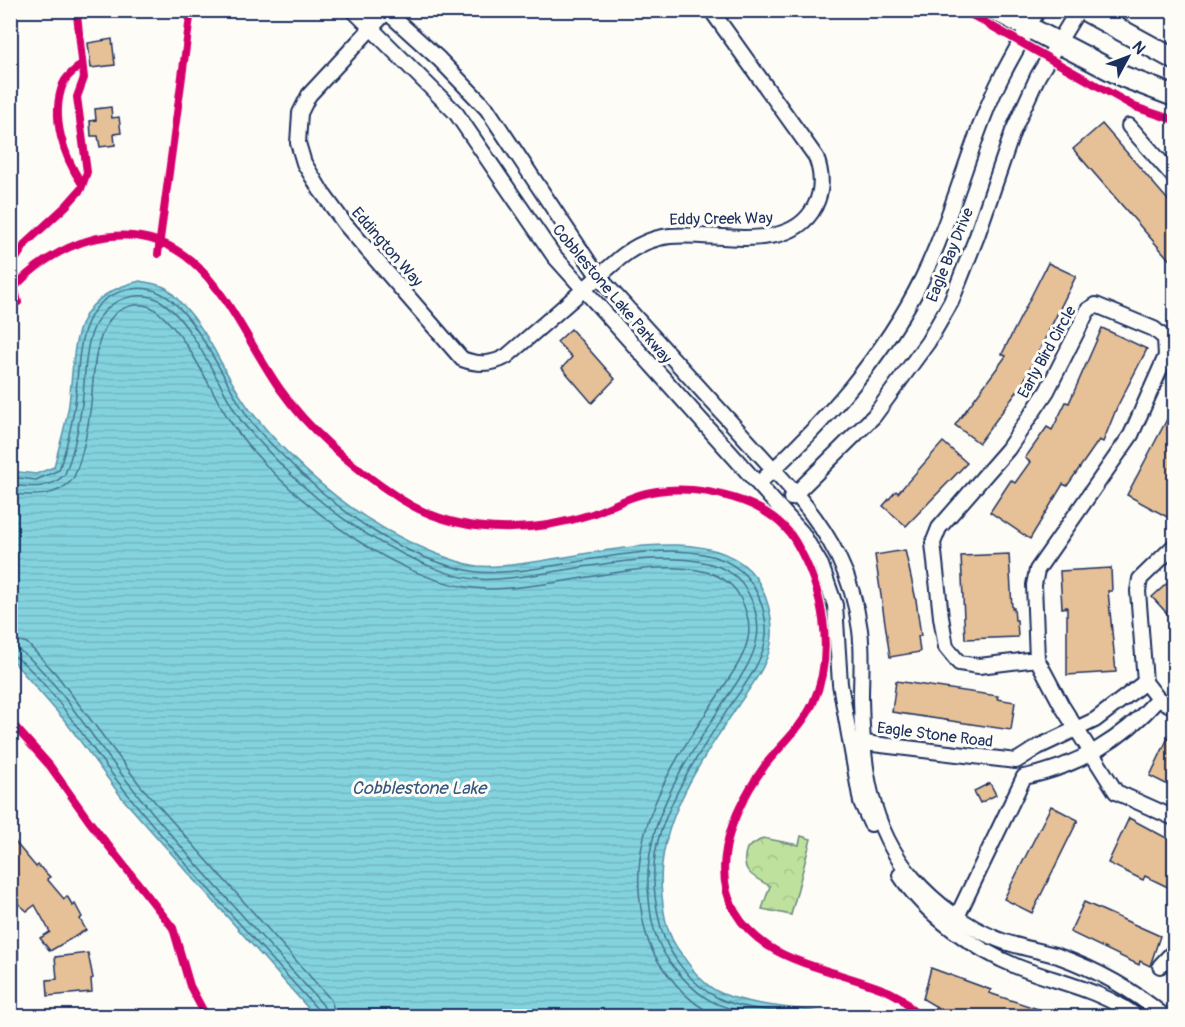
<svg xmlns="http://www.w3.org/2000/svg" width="1185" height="1027" viewBox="0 0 1185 1027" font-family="Pangolin,sans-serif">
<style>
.park{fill:url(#park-crowns);stroke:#6c887e;stroke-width:1.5}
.water{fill:url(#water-rules);stroke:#5991ab;stroke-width:1.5}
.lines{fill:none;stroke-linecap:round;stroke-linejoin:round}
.shore{stroke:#457191;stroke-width:1.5}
.building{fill:#e6c096;stroke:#1b2f5e;stroke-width:1.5}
.street-casing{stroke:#1b2f5e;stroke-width:18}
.secondary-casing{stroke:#1b2f5e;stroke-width:24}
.street{stroke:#fdfcf7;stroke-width:14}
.secondary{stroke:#fdfcf7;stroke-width:20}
.cycleway-casing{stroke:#fdfcf7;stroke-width:11}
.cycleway{stroke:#d6006c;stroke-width:8}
.labels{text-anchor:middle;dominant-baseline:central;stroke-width:6;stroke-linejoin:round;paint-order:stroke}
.street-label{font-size:16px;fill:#1b2f5e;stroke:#fdfcf7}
.water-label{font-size:18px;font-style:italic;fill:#35587e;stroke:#fdfcf7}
</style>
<defs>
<pattern id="park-crowns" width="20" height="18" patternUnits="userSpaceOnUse" patternTransform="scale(1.5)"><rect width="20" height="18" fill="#bee29d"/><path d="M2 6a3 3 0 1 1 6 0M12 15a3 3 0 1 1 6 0" fill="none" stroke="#a3c28a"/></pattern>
<pattern id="water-rules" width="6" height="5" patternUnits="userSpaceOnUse" patternTransform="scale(1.5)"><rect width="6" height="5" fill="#83d3de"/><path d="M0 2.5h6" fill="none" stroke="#71b5c1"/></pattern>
</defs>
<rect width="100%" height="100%" fill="#fdfcf7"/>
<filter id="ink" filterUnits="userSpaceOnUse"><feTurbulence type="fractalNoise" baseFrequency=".0167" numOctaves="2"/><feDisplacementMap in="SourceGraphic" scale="12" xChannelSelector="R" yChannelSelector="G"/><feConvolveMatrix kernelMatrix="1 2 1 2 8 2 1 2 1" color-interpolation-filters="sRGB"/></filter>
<g filter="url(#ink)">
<path class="park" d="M801 836 811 839 791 915 762 909 770 886C752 877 739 870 747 848L763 838 799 845Z"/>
<path class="water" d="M140 281C148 283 159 284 166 288 171 291 176 298 181 303 213 335 225 380 254 415 303 475 360 523 432 552 447 558 462 564 477 566 548 572 707 508 756 578 766 593 773 617 772 635 771 662 751 686 737 707 700 763 654 826 662 896 664 917 667 935 680 952 692 969 703 986 723 994 755 1007 805 1008 841 1016H315L123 799 66 722 11 659V471L36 474 54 467C59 446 66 425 69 404 76 344 69 297 140 281Z"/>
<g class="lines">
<g class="shore">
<path d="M10 477 36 480 59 470C66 449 72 425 75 403 79 372 76 333 97 307 112 290 140 283 160 293 193 308 224 380 244 411 254 428 270 443 284 457 336 509 397 557 471 571 539 584 707 511 752 584 761 598 767 618 766 635 764 660 746 683 732 703 705 744 673 790 659 837 650 866 654 900 661 928 668 955 693 986 718 998 747 1012 784 1010 816 1016"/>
<path d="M10 485C29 487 51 490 65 474 73 454 78 431 81 410 87 379 81 335 105 311 117 297 142 291 159 300 191 319 218 384 238 416 245 428 257 438 266 449 313 500 363 539 427 565 442 571 459 578 476 579 538 585 709 524 746 589 754 603 760 622 757 638 753 663 736 683 723 703 685 764 640 824 649 899 651 922 655 941 669 961 699 1001 718 1009 767 1016"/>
<path d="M10 494C32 496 57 498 73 479 83 457 88 428 91 404 94 376 93 345 109 321 119 305 143 299 158 312 193 342 207 387 232 424 278 491 391 580 474 588 499 591 527 586 552 583 596 578 714 544 740 597 746 609 751 624 748 638 744 659 730 676 719 694 677 756 630 823 640 901 643 926 647 946 662 967 678 988 694 1008 720 1016"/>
<polyline points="10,638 27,643 56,674 140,785 331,1000 336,1016"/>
<path d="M10 647C32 648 84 724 98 743 166 836 247 919 323 1005L327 1016"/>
<path d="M10 655C28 657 82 733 94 750 161 842 242 925 318 1010L319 1016"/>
</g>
</g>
<g class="building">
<polygon points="112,39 115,65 91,68 88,43"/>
<polygon points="111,107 112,118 119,117 121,133 114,134 115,145 100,147 98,136 91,136 90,121 96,120 95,109"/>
<polygon points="1102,124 1174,207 1174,265 1073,149"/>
<polygon points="1048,263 1076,276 1022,385 979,443 955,425 1006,356 1002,354"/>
<polygon points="1102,328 1147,349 1117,407 1103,442 1099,440 1067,486 1063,484 1030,539 990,512 1011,480 1015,483 1030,462 1025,458 1047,427 1052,430 1066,402 1069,403"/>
<polygon points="571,329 615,379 592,403 562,368 572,357 557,342"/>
<polygon points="1174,406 1174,507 1169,518 1127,495"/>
<polygon points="943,442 967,463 906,526 883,506 896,491 898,493"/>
<polygon points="905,550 916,600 921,636 918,636 920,652 890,657 875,555"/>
<polygon points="1009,554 1012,608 1014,608 1015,620 1017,620 1018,637 965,639 961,556"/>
<polygon points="1111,568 1112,591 1108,591 1116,672 1067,675 1067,607 1062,608 1060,571"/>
<polygon points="1174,577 1174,621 1152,597"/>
<polygon points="896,681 998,696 997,699 1015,702 1011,730 892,712"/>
<polygon points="1174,725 1174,788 1150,776"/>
<polygon points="990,783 996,795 980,803 974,791"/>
<polygon points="1051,806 1078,820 1032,913 1004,899"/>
<polygon points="1129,818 1174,842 1174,890 1145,876 1143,880 1108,863"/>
<polygon points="10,836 36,867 38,865 50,877 47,879 64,899 67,896 73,906 75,904 82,917 80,919 86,930 50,951 40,938 50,932 35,905 27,911 10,897"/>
<polygon points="1084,902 1160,936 1150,966 1140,961 1139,965 1070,932"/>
<polygon points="88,953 93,978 91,979 92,992 48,996 47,980 57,979 55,957"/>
<polygon points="931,968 991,990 989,993 1053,1014 1052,1017 943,1017 935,1014 937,1007 923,999"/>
</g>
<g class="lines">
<defs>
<g id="street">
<polyline points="353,10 456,113 554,256 802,533 821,565 835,605 840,684 861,802 871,824"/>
<path d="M385 10 439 59 487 109 598 276 795 493C830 534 853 576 860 630 863 653 861 676 861 698 862 763 869 827 913 878 935 903 965 926 997 939 1016 947 1038 950 1058 956 1097 970 1133 990 1164 1016"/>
<path d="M388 10 309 95 300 113 298 143 304 163 321 191 345 224 462 359C478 365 492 365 507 356L620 258C635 246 651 238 670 236 715 231 790 256 815 206 823 190 822 173 816 157L711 10"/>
<polyline points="1129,126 1174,177"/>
<path d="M759 483C823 424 884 357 923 277 948 225 963 170 984 116 998 79 1019 45 1038 10"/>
<polyline points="791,498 874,416 928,342 951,302 977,236 1013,131 1038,76 1078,10"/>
<polyline points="1174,546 1140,579 1138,591 1145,682 1158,699 1174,707"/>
<polyline points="1037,659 1034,585 1037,570 1131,435 1166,356 1165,338 1154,329 1096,305 1088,310 1047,391 1008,449 939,528 933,543 941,617 946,647 959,663 979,666 1037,659 1062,706 1116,792 1174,818"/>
<polyline points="856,742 1016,761 1038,747 1095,720 1145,682"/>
<path d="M1024 777C1077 767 1123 739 1158 699"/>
<path d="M900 875C926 915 974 949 1018 967 1058 983 1100 989 1136 1016"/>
<polyline points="954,923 1024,777"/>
<polyline points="10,952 10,986"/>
<polyline points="1160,966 1174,951"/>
</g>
<g id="secondary">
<polyline points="995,10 1124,77 1174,96"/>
<polyline points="1084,10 1174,59"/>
</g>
</defs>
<use href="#street" class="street-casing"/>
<use href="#secondary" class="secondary-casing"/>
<use href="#street" class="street"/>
<use href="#secondary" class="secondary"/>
<defs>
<g id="cycleway">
<polyline points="963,10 1135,107 1174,120"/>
<path d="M82 64C76 69 66 76 63 84 50 117 64 157 82 184"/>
<polyline points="158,254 191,10"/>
<path d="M10 293C29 268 62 247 93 239 202 214 232 321 280 389 311 433 355 469 399 498 455 535 529 535 592 514 613 506 634 494 657 491 702 485 770 499 795 541 823 588 836 652 813 703 802 727 782 744 766 764 724 822 697 898 768 946 800 967 853 976 890 992L901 998 918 1016"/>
<polyline points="18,302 12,279 15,260 26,243 66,206 81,189 87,172 77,97 84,78 77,15"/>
<polyline points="10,721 50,766 89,821 173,928 190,986 206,1016"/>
</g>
</defs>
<use href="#cycleway" class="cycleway-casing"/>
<use href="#cycleway" class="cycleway"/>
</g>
</g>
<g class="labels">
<g class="street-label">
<text transform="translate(721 219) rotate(-1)">Eddy Creek Way</text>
<text transform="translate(387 247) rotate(49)">Eddington Way</text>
<text transform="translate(950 255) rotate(-68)">Eagle Bay Drive</text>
<text transform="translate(612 294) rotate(50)">Cobblestone Lake Parkway</text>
<text transform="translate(1047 352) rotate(-61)">Early Bird Circle</text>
<text transform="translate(935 735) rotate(7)">Eagle Stone Road</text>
</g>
<g class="water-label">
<text x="419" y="788">Cobblestone Lake</text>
</g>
</g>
<rect width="1185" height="1027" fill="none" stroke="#fdfcf7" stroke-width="36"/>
<rect x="18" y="18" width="1149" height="991" fill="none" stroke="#1b2f5e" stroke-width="2" filter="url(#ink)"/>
<g transform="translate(1128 57) rotate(49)" stroke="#fdfcf7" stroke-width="4.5" paint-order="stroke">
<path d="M0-4.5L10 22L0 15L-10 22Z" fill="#1b2f5e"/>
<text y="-9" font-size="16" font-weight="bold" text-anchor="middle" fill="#1b2f5e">N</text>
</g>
</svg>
